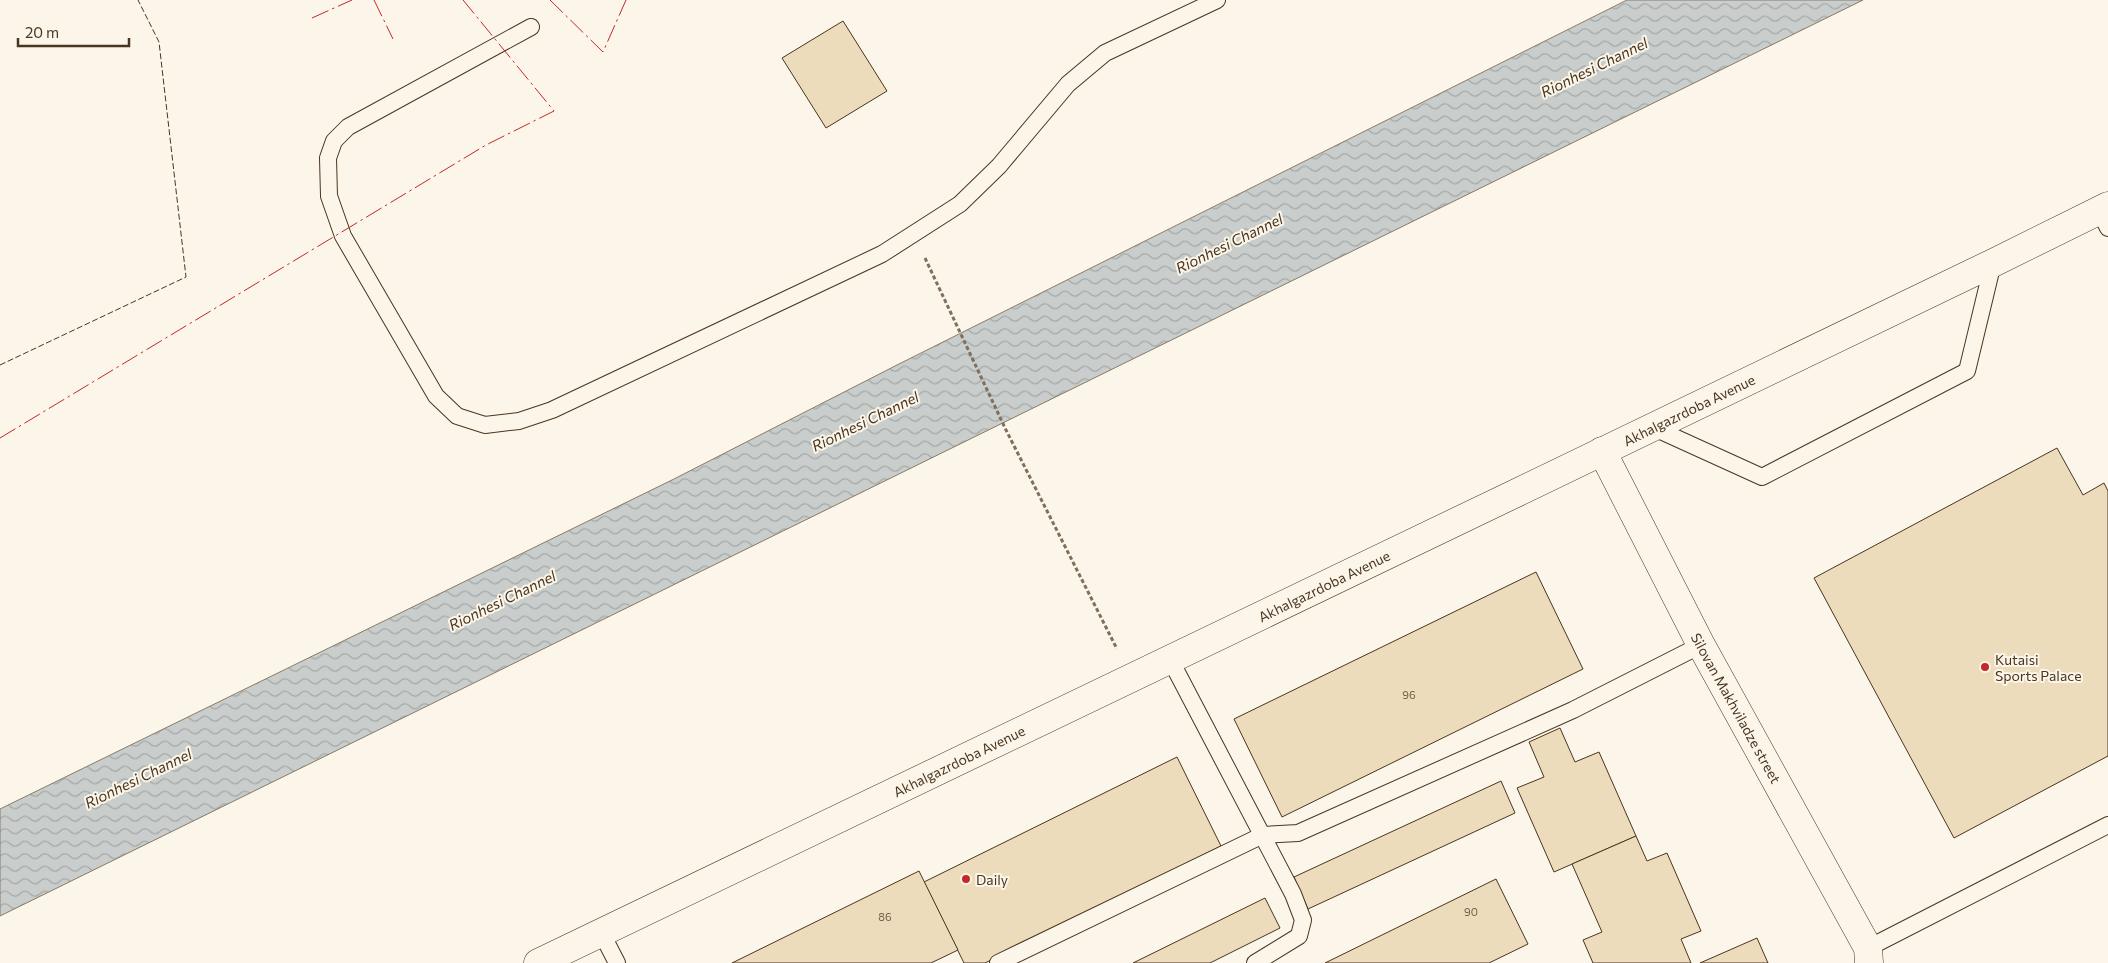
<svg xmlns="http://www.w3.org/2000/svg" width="2108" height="963" viewBox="0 0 2108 963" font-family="Commissioner,sans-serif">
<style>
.water{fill:url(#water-waves);stroke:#887966}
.building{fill:#ecdcbc;stroke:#4a3520}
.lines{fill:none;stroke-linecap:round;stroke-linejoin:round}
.service-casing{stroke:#4a3520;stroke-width:18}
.minor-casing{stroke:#4a3520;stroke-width:29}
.primary-casing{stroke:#4a3520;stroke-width:29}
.path{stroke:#7f6f5c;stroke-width:3;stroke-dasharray:4 2.5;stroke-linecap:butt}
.service{stroke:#fbf6e9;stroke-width:16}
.minor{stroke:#fbf6e9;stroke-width:28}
.primary{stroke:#fbf6e9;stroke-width:28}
.fence{stroke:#4a3520;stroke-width:1;stroke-dasharray:6 2.5;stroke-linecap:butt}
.power{stroke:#c62828;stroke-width:1;stroke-dasharray:18 4 2.5 4;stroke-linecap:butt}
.poi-dot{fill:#c62828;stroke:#fbf6e9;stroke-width:2}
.labels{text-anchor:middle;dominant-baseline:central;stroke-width:4;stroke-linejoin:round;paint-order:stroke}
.number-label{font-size:11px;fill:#725f47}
.street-label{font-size:14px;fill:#4a3520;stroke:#fbf6e9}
.poi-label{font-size:14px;fill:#4a3520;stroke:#fbf6e9;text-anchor:start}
.water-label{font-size:15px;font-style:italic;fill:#4a3520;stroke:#fbf6e9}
</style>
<defs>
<pattern id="water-waves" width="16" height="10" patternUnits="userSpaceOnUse" patternTransform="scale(1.25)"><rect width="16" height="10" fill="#c9cecd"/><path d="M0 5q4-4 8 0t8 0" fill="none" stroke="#a5a8a6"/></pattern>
</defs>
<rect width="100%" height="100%" fill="#fbf6e9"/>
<polygon class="water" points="1627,0 1863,0 0,916 0,809 674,479 897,365"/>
<g class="building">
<polygon points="843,21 887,91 826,128 782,58"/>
<polygon points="2057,448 2083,495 2104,483 2108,491 2108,756 1954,838 1814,578"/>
<polygon points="1536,572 1583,669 1282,817 1234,719"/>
<polygon points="1560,728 1575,762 1599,752 1636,836 1554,872 1517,788 1544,777 1529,742"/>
<polygon points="1177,757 1221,846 985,963 964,963 924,882"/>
<polygon points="1501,781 1515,813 1308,909 1294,877"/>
<polygon points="1636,836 1647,861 1667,853 1701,931 1681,939 1691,963 1593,963 1583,940 1602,932 1572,864"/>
<polygon points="919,871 958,950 931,963 732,963"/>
<polygon points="1496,879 1528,944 1489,963 1325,963"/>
<polygon points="1265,898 1280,928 1210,963 1133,963"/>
<polygon points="1757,938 1768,963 1700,963"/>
</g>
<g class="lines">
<defs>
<g id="service">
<polyline points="531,27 348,127 334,141 328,158 329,196 343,236 436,396 457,416 485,425 519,421 552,410 882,254 960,204 999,166 1068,84 1105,53 1217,0"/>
<polyline points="2099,210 2108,228"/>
<polyline points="1652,427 1762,477 1967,371 1993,263"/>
<polyline points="1170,659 1293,894 1303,920 1299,936 1255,963"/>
<polyline points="601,932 617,963"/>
<polyline points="1868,948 2108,825"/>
<polyline points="998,963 1263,835 1298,833 1573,710 1701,645"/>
</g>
<polyline id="minor" points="1602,451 1701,645 1868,948 1869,963"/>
<polyline id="primary" points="538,963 1510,496 1993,263 2108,206"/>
</defs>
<use href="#service" class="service-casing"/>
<use href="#minor" class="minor-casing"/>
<use href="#primary" class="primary-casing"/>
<polyline class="path" points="925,258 1006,430 1117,649"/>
<use href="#service" class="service"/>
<use href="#minor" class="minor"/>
<use href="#primary" class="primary"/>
<polyline class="fence" points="0,365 186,277 159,42 138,0"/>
<g class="power">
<polyline points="374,0 393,39"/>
<polyline points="550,0 603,52 626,0"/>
<polyline points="312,18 352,0"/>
<polyline points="0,438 486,145 554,111 463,0"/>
</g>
</g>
<g class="poi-dot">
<circle cx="1985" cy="667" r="5"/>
<circle cx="966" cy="879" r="5"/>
</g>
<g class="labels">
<g class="number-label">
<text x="1409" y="694">96</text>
<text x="1471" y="911">90</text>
<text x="885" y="916">86</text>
</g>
<g class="street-label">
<text transform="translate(1689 410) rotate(-26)">Akhalgazrdoba Avenue</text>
<text transform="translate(1324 586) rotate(-26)">Akhalgazrdoba Avenue</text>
<text transform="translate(1736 708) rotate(61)">Silovan Makhviladze street</text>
<text transform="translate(959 761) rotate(-26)">Akhalgazrdoba Avenue</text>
</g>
<g class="poi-label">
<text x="1995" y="659">Kutaisi<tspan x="1995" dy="16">Sports Palace</tspan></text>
<text x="976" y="879">Daily</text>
</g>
<g class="water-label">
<text transform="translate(1594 67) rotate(-26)">Rionhesi Channel</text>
<text transform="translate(1229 243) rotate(-26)">Rionhesi Channel</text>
<text transform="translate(865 421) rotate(-26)">Rionhesi Channel</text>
<text transform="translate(502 600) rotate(-26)">Rionhesi Channel</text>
<text transform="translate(138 778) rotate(-26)">Rionhesi Channel</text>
</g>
</g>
<path d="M18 38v8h111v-8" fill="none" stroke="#4a3520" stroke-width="2.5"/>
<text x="25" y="38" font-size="15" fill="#4a3520" stroke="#fbf6e9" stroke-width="4" paint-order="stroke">20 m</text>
</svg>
